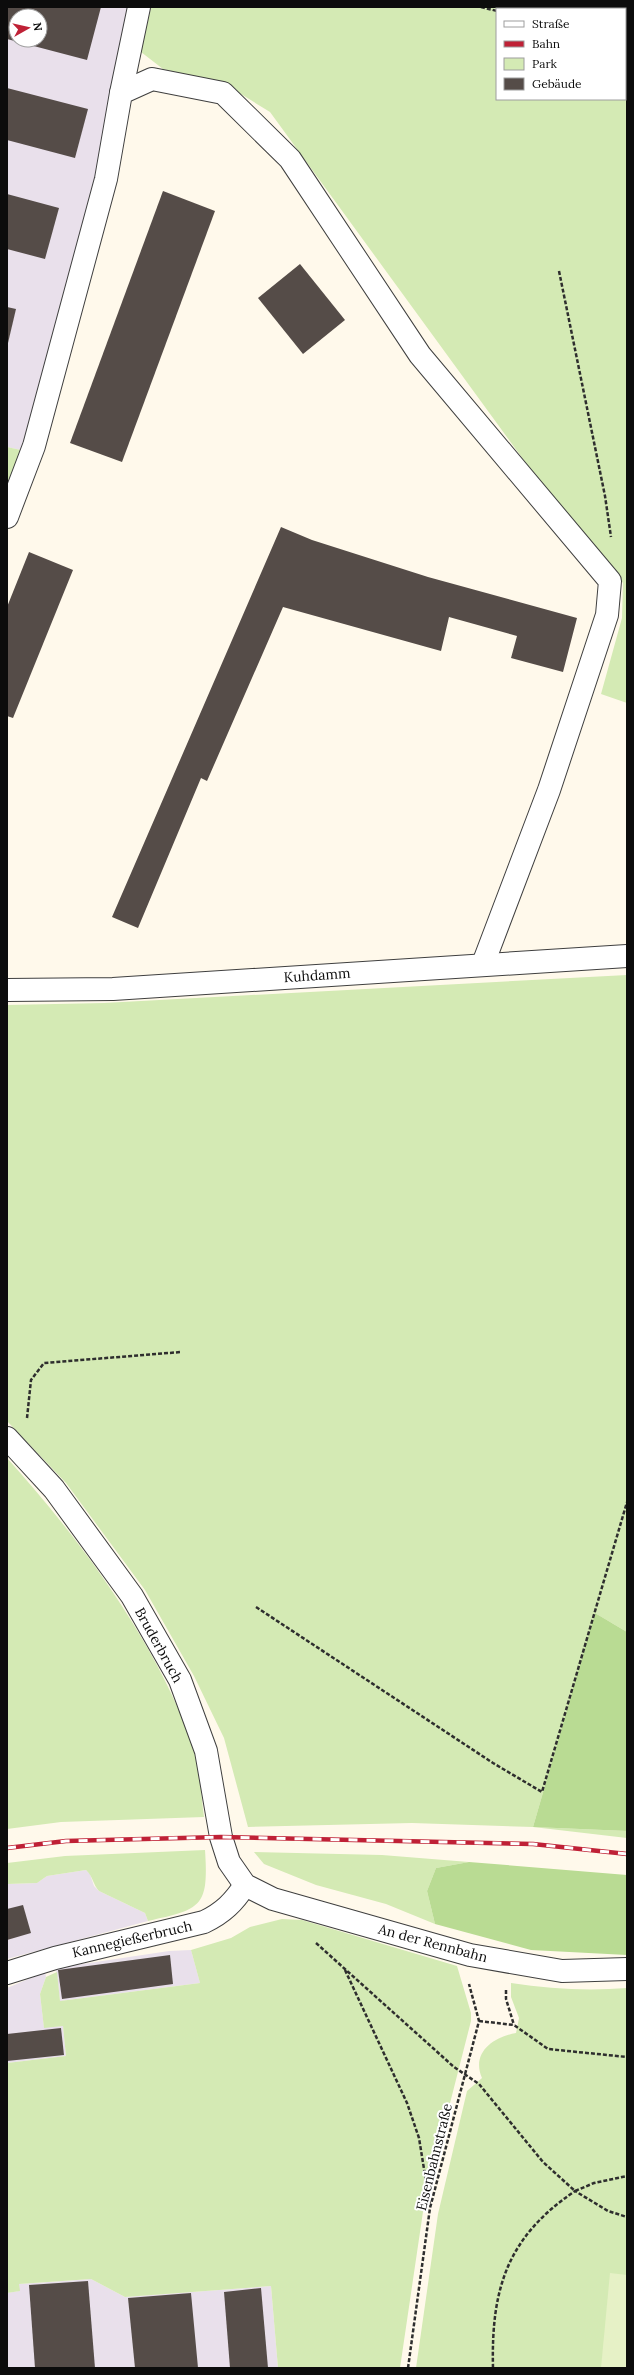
<svg xmlns="http://www.w3.org/2000/svg" width="634" height="2375" viewBox="0 0 634 2375" font-family="Lora,serif">
<style>
.industrial{fill:#e9e0eb;fill-rule:evenodd}
.green{fill:#d4eab4;fill-rule:evenodd}
.forest{fill:#b9db93}
.pitch{fill:#e6f1c6}
.building{fill:#554c48;fill-rule:evenodd}
.lines{fill:none;stroke-linecap:round;stroke-linejoin:round}
.minor-casing{stroke:#3f3f3f;stroke-width:24}
.path{stroke:#2e2e2e;stroke-width:2.5;stroke-dasharray:4 2;stroke-linecap:butt}
.minor{stroke:#fff;stroke-width:22}
.rail-casing{stroke:#bf2136;stroke-width:4.5}
.rail{stroke:#fff;stroke-width:3;stroke-dasharray:9;stroke-linecap:butt}
.labels{text-anchor:middle;dominant-baseline:central;stroke-width:4;stroke-linejoin:round;paint-order:stroke}
.street-label{font-size:14px;fill:#0c0c0c;stroke:#fff}
</style>
<rect width="100%" height="100%" fill="#fff9eb"/>
<g class="industrial">
<path d="M7 7H128L96 172 21 450 7 447ZM16 16H40V40H16Z"/>
<polygon points="86,1870 90,1874 94,1886 99,1891 145,1913 148,1921 7,1959 7,1884 37,1883 47,1876"/>
<polygon points="191,1950 200,1983 60,2001 56,1968 169,1951"/>
<polygon points="45,1972 46,1977 40,1994 44,2027 63,2026 66,2056 7,2063 7,1988"/>
<polygon points="91,2279 125,2297 271,2286 278,2368 7,2368 7,2293 19,2291 19,2284"/>
</g>
<g class="green">
<path d="M151 7H627V703L601 694 622 618 623 583 555 503 270 112 223 83 163 69 141 52ZM497 9H625V99H497Z"/>
<polygon points="7,447 21,450 7,486"/>
<polygon points="627,975 627,1632 595,1613 533,1827 627,1831 627,1838 533,1827 412,1823 248,1827 224,1738 194,1676 145,1590 66,1483 7,1421 7,1005 104,1003"/>
<path d="M7 1458C81 1540 161 1648 195 1753 201 1773 201 1796 204 1817L61 1822 7 1829Z"/>
<path d="M205 1850C209 1908 201 1909 148 1921L145 1913 99 1891C93 1885 93 1876 86 1870L47 1876 37 1883 7 1884V1863L65 1856Z"/>
<polygon points="254,1852 382,1855 469,1862 436,1868 427,1891 435,1924 386,1904 316,1885 264,1864"/>
<polygon points="282,1919 302,1920 457,1966 471,2013 471,2021 424,2205 400,2368 278,2368 271,2286 125,2297 91,2279 19,2284 20,2291 7,2293 7,2063 66,2056 63,2026 44,2028 40,1994 46,1977 57,1972 60,2001 200,1983 191,1950 231,1938 250,1927"/>
<path d="M511 1983C550 1989 588 1991 627 1988V2368H416L438 2214 467 2091 482 2078C471 2053 493 2037 516 2033L519 2018 511 1997Z"/>
</g>
<g class="forest">
<polygon points="595,1613 627,1632 627,1831 533,1827"/>
<polygon points="469,1862 627,1875 627,1955 531,1950 435,1924 427,1891 436,1868"/>
</g>
<polygon class="pitch" points="610,2273 627,2275 627,2368 601,2368"/>
<g class="building">
<path d="M7 7H101L87 60 7 39ZM16 16H40V40H16Z"/>
<polygon points="7,88 88,109 75,158 7,140"/>
<polygon points="163,191 215,211 122,462 70,443"/>
<polygon points="7,194 59,208 45,259 7,249"/>
<polygon points="300,264 345,320 303,354 258,298"/>
<polygon points="7,307 16,309 8,343 7,343"/>
<polygon points="281,527 312,540 428,577 577,618 563,672 511,658 517,636 449,617 441,651 283,607 207,781 201,778 138,928 112,917"/>
<polygon points="29,552 73,570 13,718 7,716 7,607"/>
<polygon points="23,1905 31,1933 7,1940 7,1909"/>
<polygon points="170,1955 173,1984 62,1999 58,1970"/>
<polygon points="61,2028 64,2055 7,2061 7,2034"/>
<polygon points="88,2281 95,2368 35,2368 29,2285"/>
<polygon points="261,2288 268,2368 230,2368 224,2292"/>
<polygon points="191,2293 198,2368 135,2368 128,2298"/>
</g>
<g class="lines">
<defs>
<g id="minor">
<polyline points="121,93 139,7"/>
<polyline points="7,517 34,446 106,179 121,93 152,79 223,93 290,159 420,355 610,581 607,615 549,790 483,964"/>
<polyline points="7,990 113,989 627,956"/>
<polyline points="7,1438 54,1489 132,1596 180,1680 206,1751 221,1837 229,1862 245,1885 273,1899 470,1955 562,1971 627,1969"/>
<path d="M7 1973 55 1958 204 1922C223 1913 234 1902 245 1885"/>
</g>
</defs>
<use href="#minor" class="minor-casing"/>
<g class="path">
<polyline points="481,7 497,11"/>
<polyline points="625,49 627,50"/>
<polyline points="559,271 605,496 611,537"/>
<polyline points="27,1418 31,1380 44,1363 181,1352"/>
<polyline points="256,1607 493,1763 542,1792 627,1502"/>
<polyline points="316,1943 454,2067 479,2084 543,2162 575,2191 594,2183 627,2176"/>
<polyline points="345,1970 407,2103 419,2138 430,2206"/>
<polyline points="506,1990 506,1999 514,2025"/>
<polyline points="479,2021 514,2025 548,2049 627,2057"/>
<polyline points="408,2368 430,2208 479,2021 469,1984"/>
<path d="M493 2368C491 2289 507 2237 575 2191L608 2211 627 2217"/>
</g>
<use href="#minor" class="minor"/>
<defs>
<polyline id="rail" points="7,1848 66,1841 221,1837 533,1844 627,1854"/>
</defs>
<use href="#rail" class="rail-casing"/>
<use href="#rail" class="rail"/>
</g>
<g class="labels">
<g class="street-label">
<text transform="translate(317 975) rotate(-4)">Kuhdamm</text>
<text transform="translate(159 1645) rotate(61)">Bruderbruch</text>
<text transform="translate(132 1939) rotate(-13)">Kannegießerbruch</text>
<text transform="translate(433 1943) rotate(15)">An der Rennbahn</text>
<text transform="translate(434 2157) rotate(-76)">Eisenbahnstraße</text>
</g>
</g>
<rect width="634" height="2375" fill="none" stroke="#0c0c0c" stroke-width="16"/>
<rect x="496" y="8" width="130" height="92" fill="#ffffff" stroke="#9e9e9e"/>
<rect x="504" y="21" width="20" height="6" fill="#ffffff" stroke="#9e9e9e"/>
<text x="532" y="28" font-size="12" fill="#0c0c0c">Straße</text>
<rect x="504" y="41" width="20" height="6" fill="#bf2136" stroke="#9e9e9e"/>
<text x="532" y="48" font-size="12" fill="#0c0c0c">Bahn</text>
<rect x="504" y="58" width="20" height="12" fill="#d4eab4" stroke="#9e9e9e"/>
<text x="532" y="68" font-size="12" fill="#0c0c0c">Park</text>
<rect x="504" y="78" width="20" height="12" fill="#554c48" stroke="#9e9e9e"/>
<text x="532" y="88" font-size="12" fill="#0c0c0c">Gebäude</text>
<g transform="translate(28 28) rotate(82)"><circle r="19" fill="#ffffff" stroke="#9e9e9e"/>
<path d="M0-3L7 15L0 10L-7 15Z" fill="#bf2136"/>
<text y="-6" font-size="11" font-weight="bold" text-anchor="middle" fill="#0c0c0c">N</text>
</g>
</svg>
